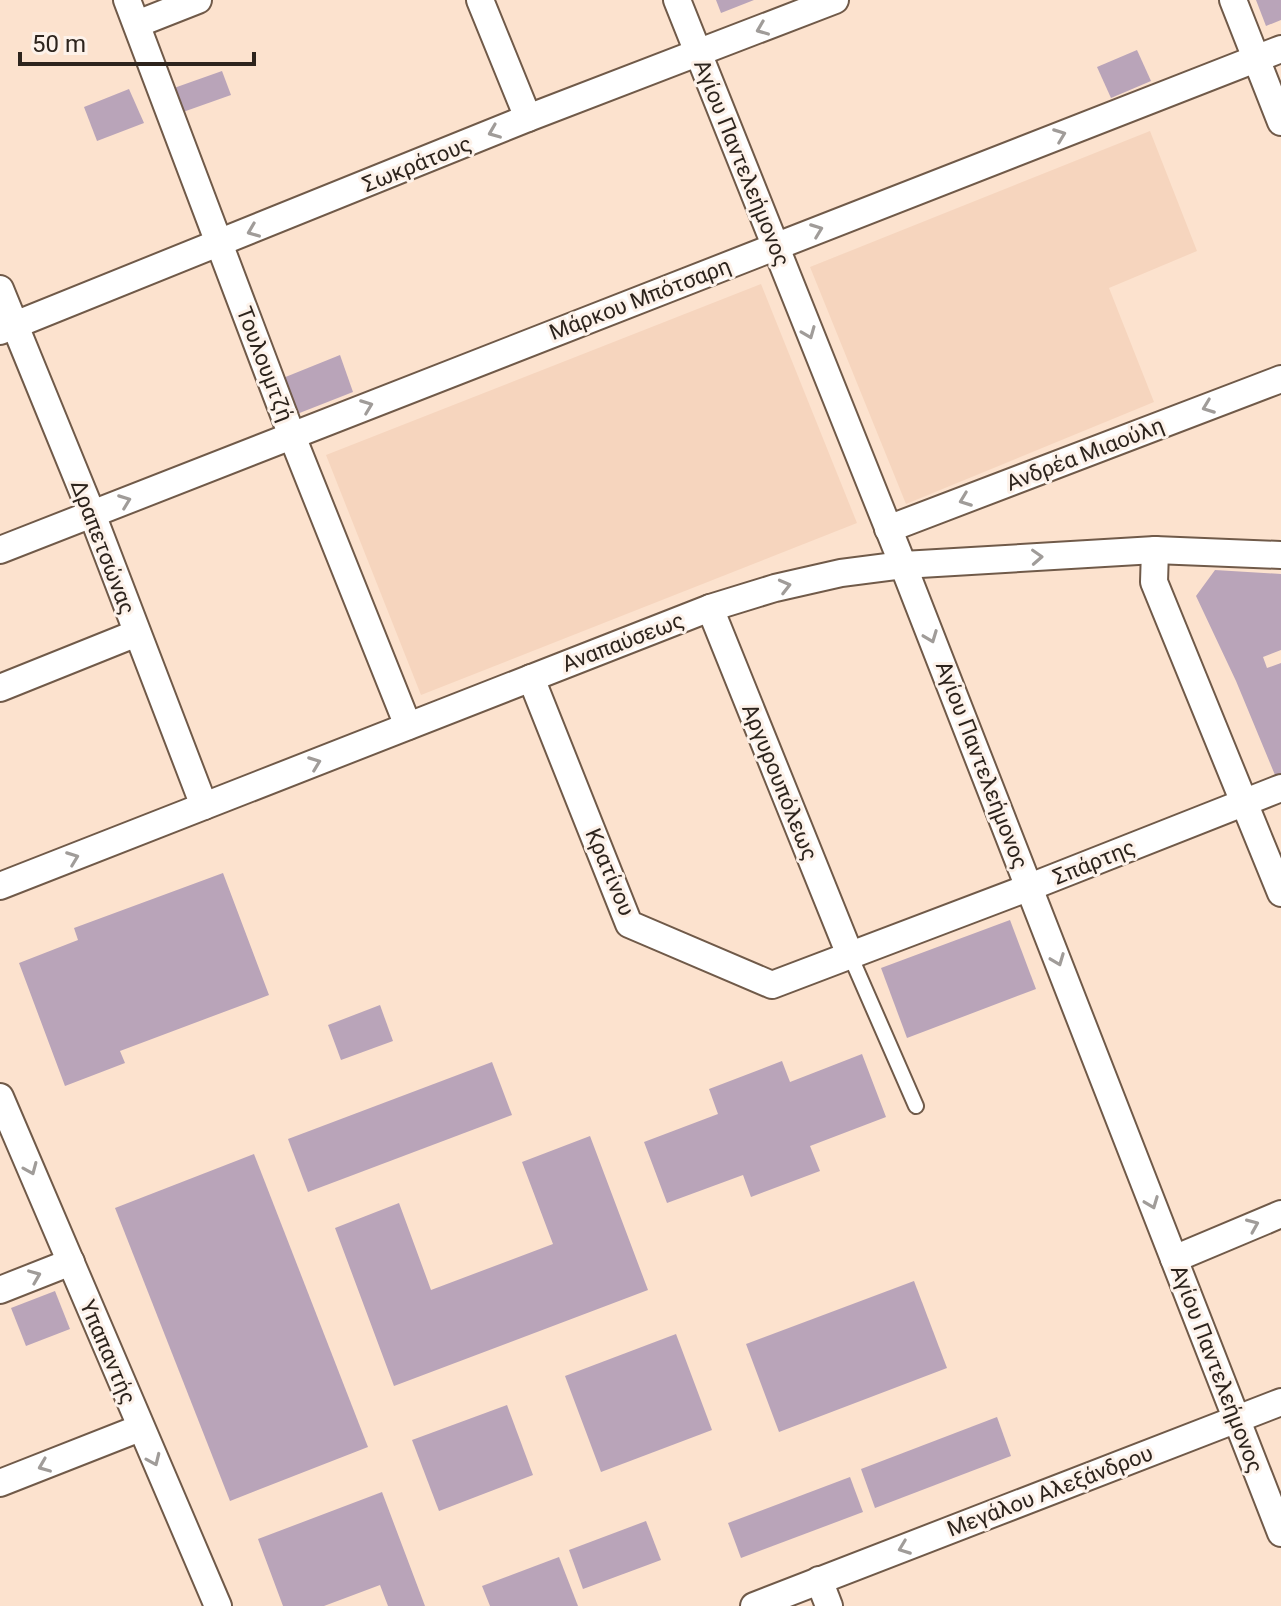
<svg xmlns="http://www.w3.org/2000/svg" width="1281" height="1606" viewBox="0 0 1281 1606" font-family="Roboto,sans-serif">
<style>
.built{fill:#f6d5be}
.building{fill:#b9a4b9}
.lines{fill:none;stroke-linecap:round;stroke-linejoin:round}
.lane-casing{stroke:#705a49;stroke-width:18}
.street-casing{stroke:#705a49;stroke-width:30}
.lane{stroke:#fff;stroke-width:14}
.street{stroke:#fff;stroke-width:26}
.oneway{stroke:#a09c99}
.labels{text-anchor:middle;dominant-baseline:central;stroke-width:6;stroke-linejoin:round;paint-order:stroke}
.street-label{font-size:22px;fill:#2d241d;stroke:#fdf2ea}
</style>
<rect width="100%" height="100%" fill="#fce2ce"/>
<g class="built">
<polygon points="1150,131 1197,251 1109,288 1154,402 906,504 810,267"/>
<polygon points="761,284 857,523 421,695 326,455"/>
</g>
<g class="building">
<polygon points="716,0 754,0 721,13"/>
<polygon points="1256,0 1281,0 1281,20 1266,26"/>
<polygon points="1137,50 1151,81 1111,98 1097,67"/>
<polygon points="222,71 231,95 183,112 174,88"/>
<polygon points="129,89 144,123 97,141 84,107"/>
<polygon points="340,355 353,392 297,414 283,378"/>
<polygon points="1215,570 1281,574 1281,650 1263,657 1267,668 1281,663 1281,773 1275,775 1236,681 1196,596"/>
<polygon points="223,873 269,995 120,1051 125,1063 65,1086 19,963 78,940 74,928"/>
<polygon points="1010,920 1036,989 907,1038 881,968"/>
<polygon points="380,1005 393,1041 341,1060 328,1025"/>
<polygon points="862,1054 886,1117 810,1146 820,1171 751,1197 743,1175 667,1203 644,1142 718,1114 709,1089 782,1061 790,1082"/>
<polygon points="492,1062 512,1115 308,1192 288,1139"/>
<polygon points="590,1136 648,1290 394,1386 335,1228 399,1203 431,1290 553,1244 522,1162"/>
<polygon points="254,1154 368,1447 230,1501 115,1208"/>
<polygon points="914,1281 947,1368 779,1432 746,1344"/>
<polygon points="55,1291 70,1329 26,1346 11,1308"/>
<polygon points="676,1334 712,1430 601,1472 565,1376"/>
<polygon points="507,1405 533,1475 439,1511 412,1440"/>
<polygon points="997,1417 1011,1456 875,1508 861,1469"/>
<polygon points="850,1477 863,1512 741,1558 728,1523"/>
<polygon points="382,1492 425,1606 388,1606 380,1585 324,1606 283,1606 258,1539"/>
<polygon points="646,1521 661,1560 583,1589 569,1550"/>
<polygon points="559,1557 578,1606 490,1606 482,1586"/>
</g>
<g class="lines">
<defs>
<polyline id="lane" points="850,955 916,1106"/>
<g id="street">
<polyline points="127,0 292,436 408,726"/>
<polyline points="480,0 528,118"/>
<polyline points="677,0 903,565 1281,1533"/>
<polyline points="1233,0 1281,122"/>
<polyline points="137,24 198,0"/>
<polyline points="0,289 92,514 204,806"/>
<polyline points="0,331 528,118 835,0"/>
<polyline points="888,529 1281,379"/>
<polyline points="0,550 1281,49"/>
<polyline points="1155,550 1154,582 1281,893"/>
<polyline points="710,608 850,955"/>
<polyline points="531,678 629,924 772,985 1030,887 1281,788"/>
<polyline points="0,688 137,633"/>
<polyline points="0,886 710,608 775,588 841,573 903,565 1155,550 1281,555"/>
<polyline points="0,1097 218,1606"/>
<polyline points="1174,1259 1281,1214"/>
<polyline points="0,1290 71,1262"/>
<polyline points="0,1483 140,1428"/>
<polyline points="819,1580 829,1606"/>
<polyline points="754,1606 1281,1402"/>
</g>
</defs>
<use href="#lane" class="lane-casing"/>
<use href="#street" class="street-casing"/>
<use href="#lane" class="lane"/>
<use href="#street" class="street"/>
</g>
<defs><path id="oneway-chevron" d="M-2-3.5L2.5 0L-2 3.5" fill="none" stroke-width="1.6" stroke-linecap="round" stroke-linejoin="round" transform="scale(2)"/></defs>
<g class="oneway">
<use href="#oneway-chevron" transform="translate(762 29) rotate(158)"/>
<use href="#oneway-chevron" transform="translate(494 132) rotate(158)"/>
<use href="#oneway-chevron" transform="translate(1060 135) rotate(-21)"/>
<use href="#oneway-chevron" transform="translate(817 230) rotate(-21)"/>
<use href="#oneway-chevron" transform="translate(253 231) rotate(158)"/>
<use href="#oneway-chevron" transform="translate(809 333) rotate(68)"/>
<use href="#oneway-chevron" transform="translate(367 406) rotate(-21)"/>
<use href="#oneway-chevron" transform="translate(1208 407) rotate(159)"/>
<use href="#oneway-chevron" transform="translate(965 500) rotate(159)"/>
<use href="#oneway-chevron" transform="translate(125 501) rotate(-21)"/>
<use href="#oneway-chevron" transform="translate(1037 557) rotate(-3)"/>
<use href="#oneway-chevron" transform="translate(785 586) rotate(-14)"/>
<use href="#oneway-chevron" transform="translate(931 637) rotate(69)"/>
<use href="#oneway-chevron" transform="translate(315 763) rotate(-21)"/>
<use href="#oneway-chevron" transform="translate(73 858) rotate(-21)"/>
<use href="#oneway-chevron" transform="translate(1058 960) rotate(69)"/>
<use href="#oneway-chevron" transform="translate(31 1169) rotate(67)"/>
<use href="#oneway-chevron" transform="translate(1152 1203) rotate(69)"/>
<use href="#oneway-chevron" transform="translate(1253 1225) rotate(-23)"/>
<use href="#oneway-chevron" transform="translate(35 1276) rotate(-22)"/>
<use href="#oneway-chevron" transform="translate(154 1460) rotate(66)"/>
<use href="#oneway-chevron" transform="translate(44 1466) rotate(158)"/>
<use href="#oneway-chevron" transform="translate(904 1548) rotate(159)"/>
</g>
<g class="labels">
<g class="street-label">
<text transform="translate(742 163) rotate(68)">Αγίου Παντελεήμονος</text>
<text transform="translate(417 164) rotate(-22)">Σωκράτους</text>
<text transform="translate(640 299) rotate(-21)">Μάρκου Μπότσαρη</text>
<text transform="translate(265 364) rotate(69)">Τουλουμτζή</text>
<text transform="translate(1085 454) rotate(-21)">Ανδρέα Μιαούλη</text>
<text transform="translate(103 547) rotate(69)">Δραπετσώνας</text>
<text transform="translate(623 642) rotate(-21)">Αναπαύσεως</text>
<text transform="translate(982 765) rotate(69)">Αγίου Παντελεήμονος</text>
<text transform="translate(780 782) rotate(68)">Αργυρουπόλεως</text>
<text transform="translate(1094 862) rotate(-22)">Σπάρτης</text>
<text transform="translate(610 872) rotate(67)">Κρατίνου</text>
<text transform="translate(108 1352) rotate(67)">Υπαπαντής</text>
<text transform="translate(1217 1369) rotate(69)">Αγίου Παντελεήμονος</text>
<text transform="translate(1050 1491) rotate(-21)">Μεγάλου Αλεξάνδρου</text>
</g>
</g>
<path d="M20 52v12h234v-12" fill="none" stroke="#2d241d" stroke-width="4"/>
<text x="32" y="52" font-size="24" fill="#2d241d" stroke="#fdf2ea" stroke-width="6" paint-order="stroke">50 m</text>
</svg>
